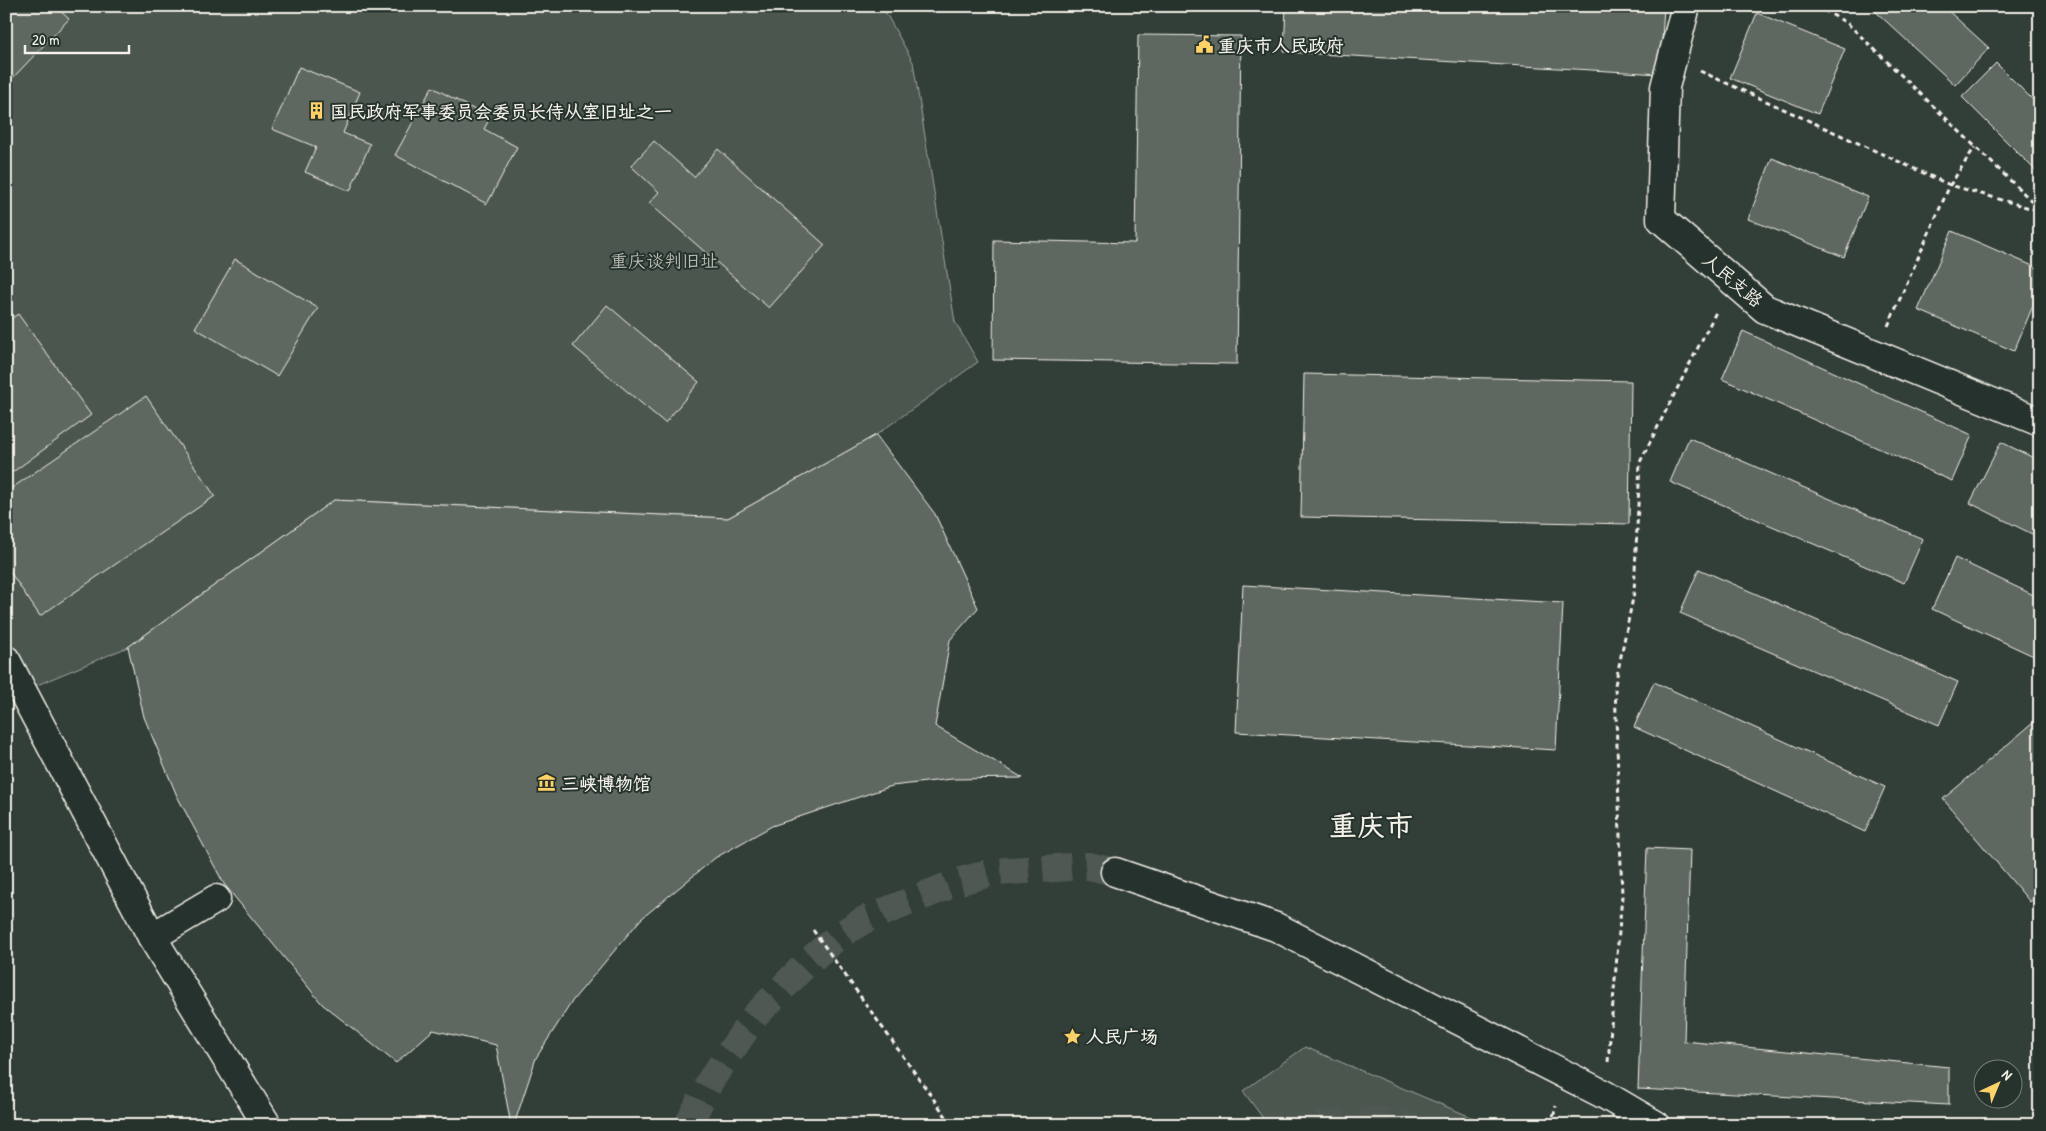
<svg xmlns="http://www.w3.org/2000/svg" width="2046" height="1131" viewBox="0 0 2046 1131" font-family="'Patrick Hand','LXGW WenKai TC',sans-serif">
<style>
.green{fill:#4c564f;stroke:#a0a49c}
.building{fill:#5f6861;stroke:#f4f1e8}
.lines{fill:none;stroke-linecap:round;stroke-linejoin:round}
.minor-tunnel{stroke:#4f5952;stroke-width:28;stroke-dasharray:28 14;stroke-linecap:butt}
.major-tunnel{stroke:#4f5952;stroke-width:28;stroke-dasharray:28 14;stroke-linecap:butt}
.minor-casing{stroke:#f4f1e8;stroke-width:31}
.path{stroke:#f4f1e8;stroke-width:3;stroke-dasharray:5 4;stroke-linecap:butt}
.minor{stroke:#26332d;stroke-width:28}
.labels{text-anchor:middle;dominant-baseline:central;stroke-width:4;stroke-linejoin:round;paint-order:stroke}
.poi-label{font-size:18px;font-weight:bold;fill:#f4f1e8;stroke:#26332d;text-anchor:start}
.park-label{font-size:18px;fill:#b9bbb2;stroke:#26332d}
.street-label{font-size:18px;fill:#f4f1e8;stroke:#26332d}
.town-label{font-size:28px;font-weight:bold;fill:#f4f1e8;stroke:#26332d}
</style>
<rect width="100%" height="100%" fill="#323e38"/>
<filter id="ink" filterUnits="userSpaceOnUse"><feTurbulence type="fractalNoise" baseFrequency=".02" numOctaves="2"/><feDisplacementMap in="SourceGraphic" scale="10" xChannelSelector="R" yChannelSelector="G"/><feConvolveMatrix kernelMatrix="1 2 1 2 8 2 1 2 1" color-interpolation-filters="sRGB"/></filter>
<g filter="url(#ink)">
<g class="green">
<polygon points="6,6 882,6 913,62 955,322 978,362 876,435 728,518 334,500 128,647 6,698"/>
<polygon points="1305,1047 1490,1125 1268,1125 1243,1091"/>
</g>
<g class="building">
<polygon points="6,6 55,6 69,19 6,85"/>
<polygon points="1286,6 1664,6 1660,74 1284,52"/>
<polygon points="1877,6 1943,6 1989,48 1955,85 1874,10"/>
<polygon points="1757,13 1845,49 1818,114 1730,78"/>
<polygon points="1138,35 1241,36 1237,364 993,360 994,240 1135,243"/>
<polygon points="1996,63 2040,107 2040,175 1962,97"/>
<polygon points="299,67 360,92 343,133 370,144 350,191 305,172 316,147 272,129"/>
<polygon points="432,87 490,118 484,129 517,147 487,204 395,155"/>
<polygon points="654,141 694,177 718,149 825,245 769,308 649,203 659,192 631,166"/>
<polygon points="1772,158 1868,197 1844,257 1748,219"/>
<polygon points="1952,231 2040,269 2040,289 2014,351 1918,310"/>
<polygon points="235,259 318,308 277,376 195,328"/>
<polygon points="607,305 699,382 665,423 573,346"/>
<polygon points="18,314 91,415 6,477 6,322"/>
<polygon points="1743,331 1972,435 1952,481 1722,379"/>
<polygon points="1304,374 1631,381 1629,524 1301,517"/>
<polygon points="146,396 215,496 40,616 6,566 6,492"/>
<polygon points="876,435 935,514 978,608 950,640 935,726 1023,778 952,779 892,786 772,826 715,858 641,919 573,1000 536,1058 514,1125 511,1125 496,1045 433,1030 396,1063 322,1004 224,884 177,796 144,717 128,647 334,500 728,518"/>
<polygon points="1689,438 1923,539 1904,583 1670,482"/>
<polygon points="2001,442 2040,461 2040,538 1970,503"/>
<polygon points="1955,558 2040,598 2040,659 1932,609"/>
<polygon points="1699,569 1958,682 1939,725 1680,613"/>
<polygon points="1243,585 1563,603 1556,750 1236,732"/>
<polygon points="1654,682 1885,787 1865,832 1634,727"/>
<polygon points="2040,717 2040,893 2030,902 1943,799"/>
<polygon points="1647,848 1690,850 1684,1041 1949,1067 1949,1105 1638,1089"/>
</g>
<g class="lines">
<polyline class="minor-tunnel" points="688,1125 710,1081 755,1016 808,962 837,937 864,920 960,881 994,872 1088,866 1115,872"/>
<polyline class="major-tunnel" points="1318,1125 1376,1120 1409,1125"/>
<defs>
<g id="minor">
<polyline points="1686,6 1665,87 1661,219 1765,309 2040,422"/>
<polyline points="6,660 152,937 267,1125"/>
<polyline points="1115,872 1276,927 1605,1095 1656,1125"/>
<polyline points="152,937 216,899"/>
</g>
</defs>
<use href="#minor" class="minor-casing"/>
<g class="path">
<polyline points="1816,6 1847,23 2040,209"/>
<polyline points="1700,71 1950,185 2040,211"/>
<polyline points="1888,326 1950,185 1975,147"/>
<polyline points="813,930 952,1125"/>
<polyline points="1608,1062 1622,896 1615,685 1634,593 1640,462 1717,310"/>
<polyline points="1551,1125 1556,1106"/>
</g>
<use href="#minor" class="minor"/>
</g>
</g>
<defs>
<symbol id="civic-bare" viewBox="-9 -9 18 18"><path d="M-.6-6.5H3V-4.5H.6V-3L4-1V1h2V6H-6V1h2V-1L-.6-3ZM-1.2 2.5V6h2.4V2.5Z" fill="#ffd166" stroke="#26332d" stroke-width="2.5" paint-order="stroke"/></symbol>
<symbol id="building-bare" viewBox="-9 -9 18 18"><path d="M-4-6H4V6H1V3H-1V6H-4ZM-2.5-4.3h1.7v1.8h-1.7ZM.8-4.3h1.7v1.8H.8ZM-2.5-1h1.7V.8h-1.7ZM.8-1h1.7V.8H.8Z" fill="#ffd166" stroke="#26332d" stroke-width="2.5" paint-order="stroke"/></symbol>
<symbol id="museum-bare" viewBox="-9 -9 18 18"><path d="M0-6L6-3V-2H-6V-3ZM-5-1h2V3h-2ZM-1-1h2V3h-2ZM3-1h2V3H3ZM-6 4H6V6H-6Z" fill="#ffd166" stroke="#26332d" stroke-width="2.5" paint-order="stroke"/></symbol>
<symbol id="sight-bare" viewBox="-9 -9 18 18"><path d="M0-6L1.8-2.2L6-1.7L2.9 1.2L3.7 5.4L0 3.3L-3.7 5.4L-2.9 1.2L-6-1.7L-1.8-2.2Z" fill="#ffd166" stroke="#26332d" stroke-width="2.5" paint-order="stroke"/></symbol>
</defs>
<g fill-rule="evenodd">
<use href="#civic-bare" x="1192" y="32" width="25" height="25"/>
<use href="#building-bare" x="304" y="98" width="25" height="25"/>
<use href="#museum-bare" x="534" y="770" width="25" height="25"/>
<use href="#sight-bare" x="1060" y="1024" width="25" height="25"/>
</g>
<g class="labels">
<g class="poi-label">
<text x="1218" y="45">重庆市人民政府</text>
<text x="330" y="111">国民政府军事委员会委员长侍从室旧址之一</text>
<text x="561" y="783">三峡博物馆</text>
<text x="1086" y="1036">人民广场</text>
</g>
<g class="park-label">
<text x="664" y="260">重庆谈判旧址</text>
</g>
<g class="street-label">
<text transform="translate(1733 280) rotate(40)">人民支路</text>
</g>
<g class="town-label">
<text x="1371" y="825">重庆市</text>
</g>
</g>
<rect width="2046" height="1131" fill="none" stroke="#26332d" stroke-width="25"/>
<rect x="12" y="12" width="2021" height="1106" fill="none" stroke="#f4f1e8" stroke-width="2" filter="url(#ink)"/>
<g transform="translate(1998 1084) rotate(44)"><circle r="24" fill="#26332d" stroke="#787f78"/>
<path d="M0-4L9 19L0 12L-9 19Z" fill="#ffd166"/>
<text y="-8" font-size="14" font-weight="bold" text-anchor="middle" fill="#f4f1e8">N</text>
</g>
<path d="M25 45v8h104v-8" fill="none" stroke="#f4f1e8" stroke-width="2.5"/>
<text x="32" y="45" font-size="15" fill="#f4f1e8" stroke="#26332d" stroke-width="4" paint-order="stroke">20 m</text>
</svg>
